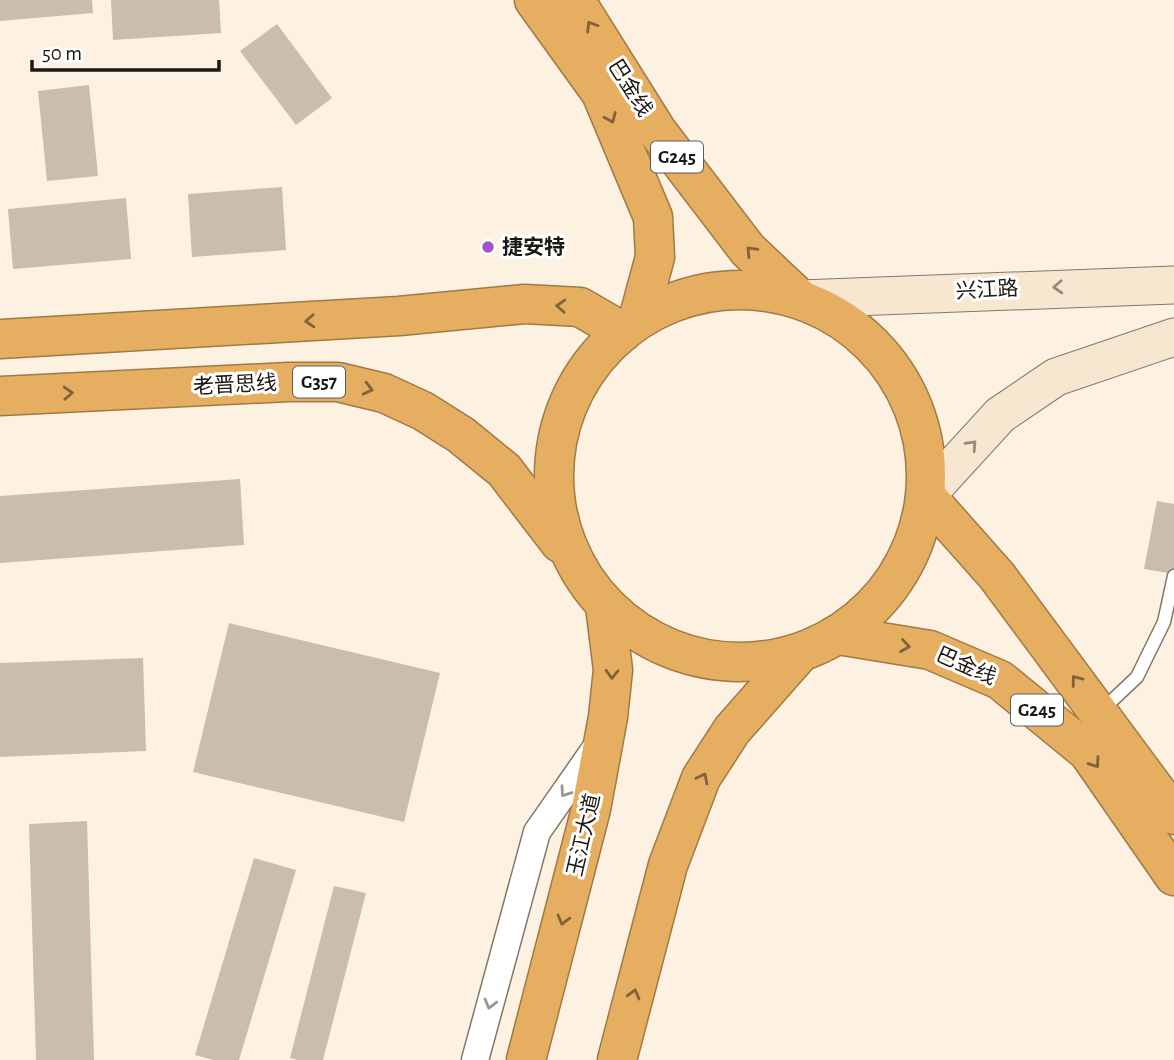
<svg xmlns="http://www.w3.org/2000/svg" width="1174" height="1060" viewBox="0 0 1174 1060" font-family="'Alegreya Sans','Noto Sans SC',sans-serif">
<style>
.building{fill:#c8bdaf}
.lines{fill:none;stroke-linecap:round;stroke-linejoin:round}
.lane-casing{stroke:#81776a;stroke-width:15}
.street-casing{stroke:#81776a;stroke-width:29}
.secondary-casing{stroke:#81776a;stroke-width:39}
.highway-casing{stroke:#9f7a46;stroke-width:41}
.lane{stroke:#fff;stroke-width:12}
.street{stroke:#fff;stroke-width:26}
.secondary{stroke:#f8e7d0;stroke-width:37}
.highway{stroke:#e6ae61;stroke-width:38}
.oneway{stroke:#81633a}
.oneway2{stroke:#958a7b}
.oneway3{stroke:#999795}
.poi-dot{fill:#9f54c6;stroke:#fff;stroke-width:2.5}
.labels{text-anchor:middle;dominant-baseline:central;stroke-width:6;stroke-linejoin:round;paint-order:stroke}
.shield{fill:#fff;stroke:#605d5a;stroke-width:2}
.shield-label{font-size:19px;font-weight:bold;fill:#1c1813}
.street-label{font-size:21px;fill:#1c1813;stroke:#fff}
.poi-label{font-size:21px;font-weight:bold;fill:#1c1813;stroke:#fff;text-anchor:start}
</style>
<rect width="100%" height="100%" fill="#fdf1e2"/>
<g class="building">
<polygon points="0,0 92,0 93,13 0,21"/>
<polygon points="111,0 219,0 221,33 113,40"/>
<polygon points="277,24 332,98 296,125 240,51"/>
<polygon points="89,85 98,176 47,181 38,91"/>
<polygon points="282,187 286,250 192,257 188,194"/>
<polygon points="126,198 131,259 13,269 8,209"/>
<polygon points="240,479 244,545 0,563 0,496"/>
<polygon points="1157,501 1174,504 1174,574 1144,569"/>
<polygon points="229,623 440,673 404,822 193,772"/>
<polygon points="143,658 146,751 0,757 0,663"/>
<polygon points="87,821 94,1060 36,1060 29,824"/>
<polygon points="254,858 296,870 239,1060 213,1060 195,1055"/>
<polygon points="334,886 366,893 323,1060 297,1060 290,1058"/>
</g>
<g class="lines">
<defs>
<polyline id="lane" points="1101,711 1137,677 1164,622 1174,576"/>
<polyline id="street" points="475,1060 537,832 597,746"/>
<g id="secondary">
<polyline points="800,299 1174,285"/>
<polyline points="926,496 1000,415 1056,377 1174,337"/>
</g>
<g id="highway">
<polyline points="534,0 601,93 653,217 655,257 638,320"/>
<polyline points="575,0 657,131 748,250 800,299"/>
<circle cx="740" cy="476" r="186"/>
<polyline points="0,339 399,316 525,304 580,307 623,332"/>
<polyline points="0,396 288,382 338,382 384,393 423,411 461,435 504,470 560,543"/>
<polyline points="926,496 997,576 1174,815"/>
<polyline points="838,635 930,650 1000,680 1088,752 1174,876"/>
<polyline points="526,1060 591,809 608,717 613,670 605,606"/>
<polyline points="617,1060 668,865 701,778 732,730 799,654"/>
</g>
</defs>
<use href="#lane" class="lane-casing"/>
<use href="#street" class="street-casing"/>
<use href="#secondary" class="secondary-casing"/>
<use href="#highway" class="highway-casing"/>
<use href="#lane" class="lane"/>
<use href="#street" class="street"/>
<use href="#secondary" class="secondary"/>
<use href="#highway" class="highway"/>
</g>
<defs><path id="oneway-chevron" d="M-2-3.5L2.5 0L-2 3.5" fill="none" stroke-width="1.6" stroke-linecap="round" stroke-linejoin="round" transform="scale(1.75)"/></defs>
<g class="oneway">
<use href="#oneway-chevron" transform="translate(591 26) rotate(-122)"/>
<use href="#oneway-chevron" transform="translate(611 118) rotate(67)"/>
<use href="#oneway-chevron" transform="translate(751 251) rotate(-133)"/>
<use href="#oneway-chevron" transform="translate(561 306) rotate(-177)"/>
<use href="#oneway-chevron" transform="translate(310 321) rotate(177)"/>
<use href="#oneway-chevron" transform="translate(368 389) rotate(14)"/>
<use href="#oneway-chevron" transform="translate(68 393) rotate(-3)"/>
<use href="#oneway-chevron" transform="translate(905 646) rotate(9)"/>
<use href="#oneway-chevron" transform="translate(612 674) rotate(92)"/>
<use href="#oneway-chevron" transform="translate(1076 680) rotate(-127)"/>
<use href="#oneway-chevron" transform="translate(1095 763) rotate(55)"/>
<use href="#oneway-chevron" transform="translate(703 778) rotate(-63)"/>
<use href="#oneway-chevron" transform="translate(563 920) rotate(105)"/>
<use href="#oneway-chevron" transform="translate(634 994) rotate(-75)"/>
</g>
<g class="oneway2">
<use href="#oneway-chevron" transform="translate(1058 287) rotate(177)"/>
<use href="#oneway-chevron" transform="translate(972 445) rotate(-47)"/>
</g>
<g class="oneway3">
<use href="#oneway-chevron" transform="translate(565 792) rotate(125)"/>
<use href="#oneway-chevron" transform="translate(490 1004) rotate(105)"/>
</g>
<circle class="poi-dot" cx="488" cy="247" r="7"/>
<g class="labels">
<g class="shield">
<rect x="651" y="141.5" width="52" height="31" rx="5"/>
<rect x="293" y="366.5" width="52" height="31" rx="5"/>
<rect x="1011" y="694.5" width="52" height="31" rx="5"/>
</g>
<g class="shield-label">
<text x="677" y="157">G245</text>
<text x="319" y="382">G357</text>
<text x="1037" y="710">G245</text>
</g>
<g class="street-label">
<text transform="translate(630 88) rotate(58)">巴金线</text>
<text transform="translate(987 290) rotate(-3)">兴江路</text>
<text transform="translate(235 385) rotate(-3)">老晋思线</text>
<text transform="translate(966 666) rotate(24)">巴金线</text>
<text transform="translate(584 835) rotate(-77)">玉江大道</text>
</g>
<g class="poi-label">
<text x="502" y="247">捷安特</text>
</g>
</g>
<path d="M32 60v10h187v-10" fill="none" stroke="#1c1813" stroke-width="3.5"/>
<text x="42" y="60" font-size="21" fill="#1c1813" stroke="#ffffff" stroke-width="5" paint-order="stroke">50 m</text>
</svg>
